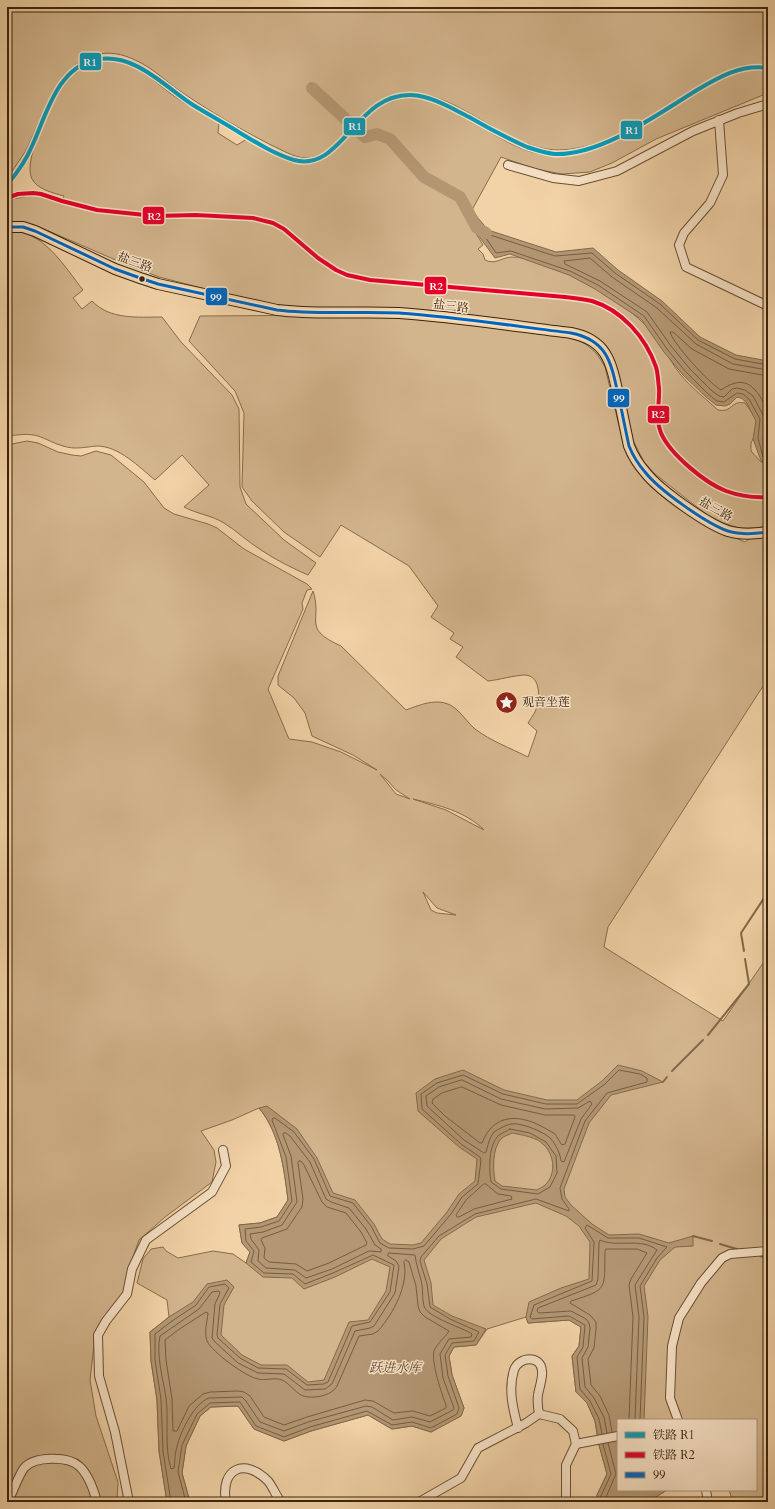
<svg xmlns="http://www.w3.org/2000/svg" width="775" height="1509" viewBox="0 0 775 1509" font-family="Cardo,'Noto Serif SC',serif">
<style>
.green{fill:#d3b58d;stroke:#866c4d;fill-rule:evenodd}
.water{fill:#b39773;stroke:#83694a;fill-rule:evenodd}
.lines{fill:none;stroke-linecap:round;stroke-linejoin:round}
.shore{stroke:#765d40;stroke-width:1}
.stream{stroke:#83694a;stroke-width:2}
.river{stroke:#b39773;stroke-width:12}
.minor-casing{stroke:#684f34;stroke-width:10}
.major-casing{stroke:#3a230d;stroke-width:12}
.minor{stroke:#f7e2c6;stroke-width:8}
.major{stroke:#f2d3a7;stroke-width:10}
.bus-1-casing{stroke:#f7e2c6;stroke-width:6}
.bus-1{stroke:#0065bd;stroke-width:3}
.rail-1-casing{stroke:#f7e2c6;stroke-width:7}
.rail-2-casing{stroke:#f7e2c6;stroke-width:7}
.rail-1{stroke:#069cbb;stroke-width:4}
.rail-2{stroke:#e4002b;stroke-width:4}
.bus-dot{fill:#3a230d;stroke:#f7e2c6;stroke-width:1.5}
.labels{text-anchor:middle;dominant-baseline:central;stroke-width:3;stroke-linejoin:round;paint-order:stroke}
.street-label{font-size:12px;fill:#3a230d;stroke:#f7e2c6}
.poi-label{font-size:12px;fill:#3a230d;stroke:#f7e2c6;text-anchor:start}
.water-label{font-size:13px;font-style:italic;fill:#5e462c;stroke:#f7e2c6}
.line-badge{stroke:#f7e2c6;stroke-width:1.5}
.badge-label{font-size:11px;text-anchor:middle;font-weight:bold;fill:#fff}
</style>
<rect width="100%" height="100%" fill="#f2d3a7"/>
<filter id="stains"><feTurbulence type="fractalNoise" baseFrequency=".005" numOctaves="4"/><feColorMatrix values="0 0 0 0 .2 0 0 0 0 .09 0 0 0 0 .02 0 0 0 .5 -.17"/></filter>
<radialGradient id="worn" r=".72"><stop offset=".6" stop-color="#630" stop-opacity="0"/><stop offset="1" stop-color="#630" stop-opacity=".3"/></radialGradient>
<g class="green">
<path d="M7 7H768V65C738 62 716 76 692 91 652 116 608 149 559 150 500 150 451 79 392 96 356 106 340 159 305 158 293 157 282 150 271 145 240 129 209 111 180 91 165 81 152 67 135 60 123 54 108 51 95 55 56 65 42 120 25 152 19 161 13 170 7 179Z"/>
<path d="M104 61C135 61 151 79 174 96 189 106 204 115 219 123L218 133 237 145 247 139C262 148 278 159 295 163 331 171 347 132 370 114 380 105 392 100 405 98 429 95 460 116 481 127 499 137 520 151 541 154 606 162 673 105 727 75L742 70H768V93L656 139 612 163 590 172 562 174 535 169 501 157 467 219 483 245 478 249 483 254 485 260C496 265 500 258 511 257 527 256 560 270 575 277 602 289 636 313 656 336 664 346 668 357 675 367 686 384 704 397 718 410 733 413 730 400 745 403L758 421 755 435 751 443V451L761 462H768V525L757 528H739L723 523 707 515 655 474 644 462 633 440 613 362 583 332 272 306 159 277 118 261 44 229 28 224 7 222V200L35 195 45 196 62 202 64 196C53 193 37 189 32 179 21 159 58 87 74 74 83 66 93 63 104 61Z"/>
<path d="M7 231C42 228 64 266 83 290L73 298 82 309 92 301C110 320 138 317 162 317L181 342 232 395 239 409 240 487 246 504 284 540 316 563 308 575C292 568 276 560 261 550 248 542 237 531 224 523 211 515 197 514 184 507L209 485 182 455 155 480C139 467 119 446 97 446 85 447 75 450 63 446 55 444 47 439 38 436 28 433 17 435 7 436Z"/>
<path d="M355 315 425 319 562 335 576 339 587 345 597 354 605 367 620 430 628 454 637 471 651 486 695 519 745 542 751 537 768 534V682L765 683 608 927 604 947 723 1021 768 956V1502H733L729 1490H756V1420H618V1490H667L648 1502H597V1495L607 1474 599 1445 595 1421 587 1403 576 1392 572 1356 579 1346 581 1327 569 1320 528 1323 526 1317 487 1329 476 1345 454 1347 449 1356 452 1375 464 1408 461 1416 431 1432 412 1426 392 1429 368 1415 311 1431 284 1441 254 1429 238 1406 211 1407 200 1416 186 1446 182 1473 190 1502H167L159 1451 157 1400 151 1361 150 1332 169 1317 167 1300 137 1283 143 1259 151 1249 163 1247 166 1251 178 1258 213 1251 233 1254 246 1263 250 1252 242 1243 239 1225 260 1223 277 1217 288 1200C284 1169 280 1133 259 1108L232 1120 201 1131 214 1150 216 1162 212 1182 165 1217 139 1240 128 1271 123 1298 95 1336 90 1380 96 1416 118 1482 117 1502H7V445L27 441 38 443 58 452 72 455 81 456 96 451 111 455 144 482 164 508 174 514 208 524 217 528 244 549 307 584 312 589 307 590 302 603 303 609 268 689 289 739 312 742 341 752 377 770 353 755 312 736 305 713 294 698 278 685V676L313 591C323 621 301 628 341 646L406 710C422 704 441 696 456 709 463 715 468 723 475 729 491 741 510 748 528 757L537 731 528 723C530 719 533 716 535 712 540 701 542 676 525 675 516 675 498 680 488 681L456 657 463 647 450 639 454 633 431 617 438 606 409 566 341 525 320 557 284 532 252 501 242 487 244 413 235 391 189 341 200 316ZM380 774 387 780 396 790 410 799 396 794ZM413 799C438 805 465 811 484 830L446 810ZM423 892 437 908 456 915 437 913 431 910Z"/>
</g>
<g class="water">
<polygon points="474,213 488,230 556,252 593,248 618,270 662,301 700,337 736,355 768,361 768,463 762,462 760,458 753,439 756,421 746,402 741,398 737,397 730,404 725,406 716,405 706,397 683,375 664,352 641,319 595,289 569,275 510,254 495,258 475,231"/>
<path d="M618 1065 642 1071 663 1082 611 1095 589 1123 564 1189 565 1197 571 1205 592 1224 609 1235 639 1234 669 1243 693 1236V1246L675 1247 660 1260 644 1286 648 1317 644 1420H618V1490H667L648 1502H597V1495L607 1474 599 1445 595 1421 587 1403 576 1392 572 1356 579 1346 581 1327 569 1320 528 1323 526 1317 529 1302 561 1288 589 1279 590 1242 579 1226 566 1216 536 1203 476 1217 441 1239 424 1260 431 1283 433 1305 452 1316 486 1329 476 1345 454 1347 449 1356 452 1375 464 1408 461 1416 431 1432 412 1426 392 1429 368 1415 311 1431 284 1441 254 1429 238 1406 211 1407 200 1416 186 1446 182 1473 190 1502H167L159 1451 157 1400 151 1361 150 1332 169 1317 193 1302 207 1284 227 1280 234 1287 224 1305 221 1335 242 1355 261 1365H287L308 1382 324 1380 349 1322 368 1320 386 1291 390 1267 372 1259 335 1277 304 1289 292 1278 263 1277 246 1263 250 1252 242 1243 239 1225 260 1223 277 1217 288 1200C284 1169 280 1133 259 1108L267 1106 297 1129 317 1158 333 1193 355 1200 374 1224 382 1239 390 1244 413 1245 421 1243 447 1212 459 1194 475 1181 477 1159 459 1147 418 1111 416 1093 435 1079 463 1070 504 1090 547 1100H577L602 1081ZM512 1133C522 1135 537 1137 544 1145 554 1155 556 1172 547 1183 545 1186 540 1188 537 1190L502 1186 495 1181C493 1169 492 1149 501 1139 503 1136 509 1135 512 1133Z"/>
</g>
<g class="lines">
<g class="shore">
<polyline points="768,365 735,359 698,340 660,304 615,273 592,253 555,256 487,234 484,235 496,253 511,251 570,271 598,285 644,316 667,349 686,372 708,394 717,401 724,402 737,393 743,394 749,399 760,419 758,438 763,457 768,459"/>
<polyline points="768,370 733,364 696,344 657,308 612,277 590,258 564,261 565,264 600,281 647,312 671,346 690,369 711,390 719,396 724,397 732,389 737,388 745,390 753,396 765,419 763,438 768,454"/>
<path d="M768 376 729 369 692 349 673 332H670C674 345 709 383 721 390 747 372 757 389 768 411"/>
<path d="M462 1080 501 1099 545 1109 578 1108 590 1101 592 1104 581 1119 564 1162 561 1161C560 1153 556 1145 551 1139 545 1132 520 1122 511 1124 506 1125 498 1129 494 1132 489 1138 488 1146 486 1152L484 1153 464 1140 427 1106 426 1096 439 1087Z"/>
<path d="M462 1087 501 1105 545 1115H574L575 1117 565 1144 562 1145C559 1141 557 1137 555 1134 551 1131 546 1129 541 1126 518 1114 493 1114 482 1143H480L445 1116 432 1103 433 1099 442 1093Z"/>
<path d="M510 1129 530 1133 546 1142 556 1156 557 1173 550 1187 538 1194 501 1189 491 1182C489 1170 488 1145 499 1135 502 1133 507 1131 510 1129Z"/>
<polygon points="284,1133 286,1133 290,1136 310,1162 326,1199 331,1202 349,1208 366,1229 375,1245 381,1249 381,1252 369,1251 332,1269 306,1278 295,1270 266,1268 258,1261 259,1250 251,1239 250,1234 263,1232 282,1225 297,1202 291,1156 283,1135"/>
<polygon points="299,1161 301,1161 304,1165 322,1202 327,1207 346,1213 361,1232 367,1243 366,1245 329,1263 307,1271 296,1264 269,1262 264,1258 265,1248 261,1240 262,1238 287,1229 302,1207 303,1199 298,1163"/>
<polygon points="484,1184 486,1184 498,1194 511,1196 512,1199 474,1209 459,1217 457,1217 456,1215 466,1200"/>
<path d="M389 1253 415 1255C416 1265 420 1274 422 1285 423 1292 422 1299 424 1306 428 1318 462 1327 472 1334L471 1337 449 1339 440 1354 443 1378 454 1408 453 1410 430 1422 412 1417 393 1420 372 1407 366 1406 308 1422 284 1431 260 1422 246 1401 242 1397 209 1398C194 1404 182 1429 178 1443 175 1451 175 1460 174 1468L171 1469C164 1446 169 1421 166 1398 163 1378 156 1356 160 1336L199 1309 212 1292 219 1291 220 1293 215 1304 212 1338 215 1342 238 1363 258 1373 284 1374 305 1390 325 1389 332 1384 355 1331 370 1328 374 1326 395 1293 399 1266 396 1261 388 1256Z"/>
<path d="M406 1260 409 1262 416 1286 418 1306 420 1312 425 1317 449 1331C445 1338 437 1343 434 1351 431 1362 442 1395 446 1405V1408L430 1416 413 1411 394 1413 373 1401 365 1400 307 1417 284 1425 264 1417 250 1396 244 1392 238 1391 210 1392 203 1394 189 1406 177 1431H173L172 1399 166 1360 165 1340 178 1330 206 1312 208 1313C207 1322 204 1333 207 1341 212 1352 246 1377 258 1379 265 1381 275 1377 282 1380 289 1383 294 1391 301 1395 311 1400 332 1396 337 1386L359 1336 373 1334 378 1331C393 1314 409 1285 404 1262Z"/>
<path d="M612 1432 609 1415 600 1396 591 1385 588 1359 594 1348 596 1329V1322L590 1315 570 1303 571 1301C609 1289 604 1290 605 1251L606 1249H637L647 1253 631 1279 629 1285 633 1317 629 1420"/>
<path d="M607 1433 604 1417 594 1398 585 1387 582 1358 588 1347 590 1328 589 1323 586 1319 571 1311 539 1313 537 1311 538 1308 596 1285 598 1279 599 1242 600 1240C618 1248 641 1237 657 1250L635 1285 639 1317 635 1420"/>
<polyline points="602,1434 599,1419 590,1401 580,1389 577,1357 583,1347 585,1325 569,1316 532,1319 530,1317 534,1305 592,1281 594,1242 585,1228 587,1225 608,1238 639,1238 667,1247 657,1258 640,1286 644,1317 640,1420"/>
<polyline points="171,1502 163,1451 161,1399 155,1360 155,1334 172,1321 196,1305 209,1287 225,1284 229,1288 220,1304 217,1335 218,1338 240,1358 258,1368 286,1369 307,1385 324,1384 328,1382 352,1326 370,1322 390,1292 394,1265 373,1255 333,1273 305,1284 293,1274 264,1273 251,1262 254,1251 246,1241 245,1229 261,1227 279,1221 292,1201 286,1157 272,1120 273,1118 275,1118 294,1132 314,1159 330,1196 353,1203 371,1226 380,1243 389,1248 413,1249 424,1246 451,1214 462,1197 478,1184 481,1160 480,1157 461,1144 422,1109 421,1094 437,1083 463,1075 503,1094 546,1104 577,1104 605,1084 619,1070 640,1074 647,1078 647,1082 607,1093 585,1121 560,1188 562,1199 569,1209 569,1211 536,1199 475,1214 439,1236 421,1257 420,1261 427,1284 430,1307 450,1319 479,1332 474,1341 452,1343 445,1355 448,1376 459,1408 457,1414 431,1428 412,1422 392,1425 367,1411 310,1427 284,1437 256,1426 240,1402 210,1403 197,1414 182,1445 178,1472 186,1502"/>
<polyline points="601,1502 601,1496 611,1474 603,1444"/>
<polyline points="606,1502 606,1497 616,1474 608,1443"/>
</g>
<g class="stream">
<polyline points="744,951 741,933 768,892"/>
<polyline points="708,1035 749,984 745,959"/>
<polyline points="672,1071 703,1040"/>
<polyline points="663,1082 667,1077"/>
<polyline points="693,1236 712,1241"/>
<polyline points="720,1244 740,1250"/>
<polyline points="758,1255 768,1259"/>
</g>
<polyline class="river" points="312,88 365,137 377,134 390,139 424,177 460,197 477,228 486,233"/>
<defs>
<g id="minor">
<polyline points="719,120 723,175 710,203 684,233 679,245 686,267 768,306"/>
<polyline points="508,165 553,178 579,181 617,171 693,131 738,113 768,104"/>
<polyline points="678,1420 670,1398 672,1346 679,1318 701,1283 722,1258 730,1254 768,1251"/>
<path d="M518 1428C513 1409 508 1389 514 1370 519 1356 541 1355 542 1371 543 1378 539 1388 538 1395 537 1401 538 1408 539 1414"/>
<polyline points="576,1444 618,1436"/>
<polyline points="706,1490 708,1502"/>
<path d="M8 1502C12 1493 19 1475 24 1468 34 1456 68 1456 79 1466 88 1474 94 1491 97 1502"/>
<polyline points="129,1502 115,1432 99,1376 98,1335 106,1321 127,1294 132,1269 146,1240 212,1192 226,1166 223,1150"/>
<path d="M226 1502C220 1469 244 1457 268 1481 273 1487 276 1496 281 1502"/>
<polyline points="419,1502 461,1478 478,1448 526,1423 539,1414 560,1419 573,1431 576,1444 566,1465 566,1502"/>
</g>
<path id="major" d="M7 227H23L35 231 115 269 140 278 158 284 277 310C317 315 359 311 399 313 456 317 514 326 571 333 607 340 611 362 618 394 622 411 625 428 629 446 633 456 638 464 645 472 659 490 707 524 728 531 741 535 755 534 768 532"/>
</defs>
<use href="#minor" class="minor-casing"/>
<use href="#major" class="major-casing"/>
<use href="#minor" class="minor"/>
<use href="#major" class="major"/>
<defs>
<path id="bus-1" d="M7 227H23L35 231 115 269 140 278 158 284 277 310C317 315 359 311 399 313 456 317 514 326 571 333 607 340 611 362 618 394 622 411 625 428 629 446 633 456 638 464 645 472 659 490 707 524 728 531 741 535 755 534 768 532"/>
</defs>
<use href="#bus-1" class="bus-1-casing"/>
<use href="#bus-1" class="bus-1"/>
<defs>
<path id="rail-1" d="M7 185C17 173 26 161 32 146 46 116 57 68 95 60 133 51 164 86 193 105 206 113 219 120 232 128 252 140 272 153 294 160 342 173 356 93 411 95 432 96 451 108 469 117 488 128 507 138 527 147 536 150 545 153 554 154 601 156 658 114 697 90 719 77 741 64 768 68"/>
<path id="rail-2" d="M7 198 18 194 33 193 41 194 62 201 97 210 155 216 196 215 253 218 273 223 284 229 318 258 336 270 347 275 370 280 565 297C574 298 583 299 592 301 622 310 646 338 656 367 658 373 658 381 659 388 660 402 655 419 661 433 670 454 705 483 726 491 740 496 754 498 768 497"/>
</defs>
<use href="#rail-1" class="rail-1-casing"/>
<use href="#rail-2" class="rail-2-casing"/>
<use href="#rail-1" class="rail-1"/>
<use href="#rail-2" class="rail-2"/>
</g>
<defs>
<symbol id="sight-disc" viewBox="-11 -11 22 22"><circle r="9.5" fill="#8f2418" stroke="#f7e2c6"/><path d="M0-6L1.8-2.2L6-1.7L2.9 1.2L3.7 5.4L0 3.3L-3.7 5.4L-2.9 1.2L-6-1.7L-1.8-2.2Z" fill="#fff"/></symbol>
</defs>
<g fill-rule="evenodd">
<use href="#sight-disc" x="494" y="690" width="25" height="25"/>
</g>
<circle class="bus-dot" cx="142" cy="279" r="3.5"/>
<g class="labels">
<g class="street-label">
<text transform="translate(135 262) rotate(20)">盐三路</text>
<text transform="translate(451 306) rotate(7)">盐三路</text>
<text transform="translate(716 509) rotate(29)">盐三路</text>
</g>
<g class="poi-label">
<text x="522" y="702">观音坐莲</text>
</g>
<g class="water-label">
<text x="395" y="1368">跃进水库</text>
</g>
</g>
<g class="line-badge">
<rect x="79" y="52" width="23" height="19" rx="4" fill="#069cbb"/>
<rect x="343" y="117" width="23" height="19" rx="4" fill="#069cbb"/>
<rect x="620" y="120" width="23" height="20" rx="4" fill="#069cbb"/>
<rect x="142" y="206" width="23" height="19" rx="4" fill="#e4002b"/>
<rect x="424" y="276" width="23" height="19" rx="4" fill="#e4002b"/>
<rect x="205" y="287" width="23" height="19" rx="4" fill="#0065bd"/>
<rect x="607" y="388" width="23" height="20" rx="4" fill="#0065bd"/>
<rect x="647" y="405" width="23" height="19" rx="4" fill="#e4002b"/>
</g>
<g class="badge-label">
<text x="90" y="66">R1</text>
<text x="355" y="130">R1</text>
<text x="632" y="134">R1</text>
<text x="154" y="220">R2</text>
<text x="436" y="290">R2</text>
<text x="216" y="301">99</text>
<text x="619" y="402">99</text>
<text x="658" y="418">R2</text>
</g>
<rect width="775" height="1509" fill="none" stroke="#f2d3a7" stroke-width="24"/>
<rect x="8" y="8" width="759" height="1493" fill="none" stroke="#3a230d" stroke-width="2"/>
<rect x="12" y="12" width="751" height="1485" fill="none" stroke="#3a230d"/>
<rect x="617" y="1419" width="140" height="72" fill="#f7e2c6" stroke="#ab967c"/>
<rect x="625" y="1432" width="20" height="6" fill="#069cbb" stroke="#ab967c"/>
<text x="653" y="1439" font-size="12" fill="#3a230d">铁路 R1</text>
<rect x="625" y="1452" width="20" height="6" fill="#e4002b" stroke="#ab967c"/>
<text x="653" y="1459" font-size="12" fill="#3a230d">铁路 R2</text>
<rect x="625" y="1472" width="20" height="6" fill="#0065bd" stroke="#ab967c"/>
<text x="653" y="1479" font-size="12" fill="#3a230d">99</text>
<rect width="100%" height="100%" filter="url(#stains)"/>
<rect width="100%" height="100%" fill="url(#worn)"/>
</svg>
